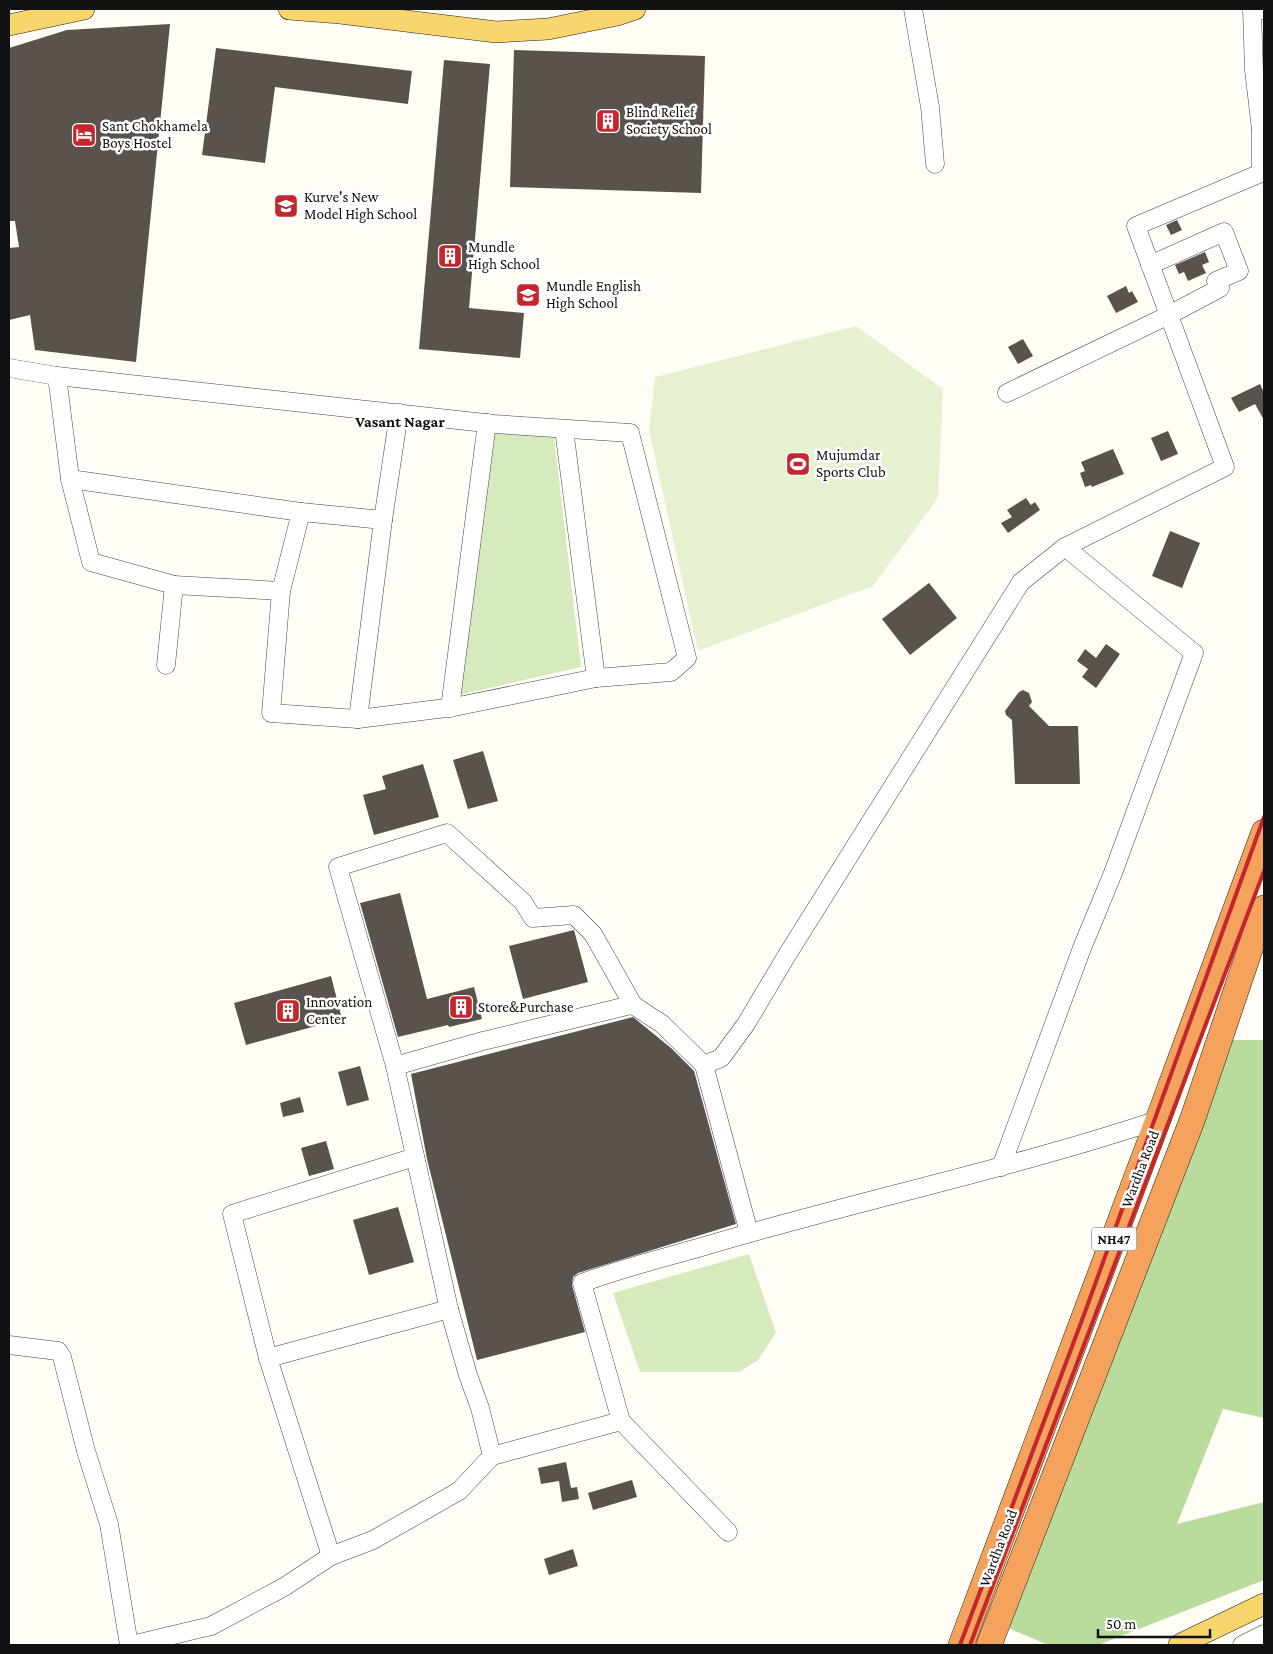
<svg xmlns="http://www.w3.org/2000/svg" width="1273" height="1654" viewBox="0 0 1273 1654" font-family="'Crimson Pro',serif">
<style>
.green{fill:#d5ebbd}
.forest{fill:#b9dc9c}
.pitch{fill:#e6f2cf}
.building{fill:#5a524d}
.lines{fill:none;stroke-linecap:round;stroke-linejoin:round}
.minor-casing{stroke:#444;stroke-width:19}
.major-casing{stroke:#222;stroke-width:22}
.highway-casing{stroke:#222;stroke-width:26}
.minor{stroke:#fff;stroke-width:18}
.major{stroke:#f9d66b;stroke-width:21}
.highway{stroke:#f5a25d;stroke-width:25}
.rail{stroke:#c4262e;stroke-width:4}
.labels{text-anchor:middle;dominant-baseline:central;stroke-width:5;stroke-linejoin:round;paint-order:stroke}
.shield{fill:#fff;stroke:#585858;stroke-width:1}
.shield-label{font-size:14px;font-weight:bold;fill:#111}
.poi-label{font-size:15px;fill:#111;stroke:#fff;text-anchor:start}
.street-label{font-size:15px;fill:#111;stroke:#fff}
.neighbourhood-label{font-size:16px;font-weight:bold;fill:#111;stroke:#fff}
</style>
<rect width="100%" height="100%" fill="#fffdf5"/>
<g class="green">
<polygon points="494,433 554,436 581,667 459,695"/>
<polygon points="749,1254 776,1333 758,1360 739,1372 640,1372 613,1293"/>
</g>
<polygon class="forest" points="1233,1040 1264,1040 1264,1418 1223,1409 1177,1524 1264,1502 1264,1580 1098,1645 1048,1645 1006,1627"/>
<polygon class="pitch" points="856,326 943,389 938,498 873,586 698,651 649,431 655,377"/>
<g class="building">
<polygon points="170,24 136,362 35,350 30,315 9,320 9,248 19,247 15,221 9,221 9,48 67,30"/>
<polygon points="216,48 412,71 408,104 275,87 265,163 202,155"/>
<polygon points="514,50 705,56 701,193 510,187"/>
<polygon points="444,60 490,64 469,308 524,313 520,358 419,349"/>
<polygon points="1177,220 1182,230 1171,235 1166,225"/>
<polygon points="1205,252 1209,262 1202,265 1206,273 1188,281 1184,272 1179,274 1175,265"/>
<polygon points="1126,286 1129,293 1132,291 1138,302 1116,313 1107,296"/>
<polygon points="1023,339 1033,356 1018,364 1008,347"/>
<polygon points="1260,384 1264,393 1264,420 1255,404 1239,412 1231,398"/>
<polygon points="1168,431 1178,454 1161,461 1151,438"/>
<polygon points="1113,449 1124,474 1092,487 1091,485 1085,487 1080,473 1085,471 1081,462"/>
<polygon points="1026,498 1031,505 1035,502 1040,510 1008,533 1001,523 1012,517 1007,510"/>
<polygon points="1170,531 1200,543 1182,588 1152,576"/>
<polygon points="929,583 957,618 910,655 882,619"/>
<polygon points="1106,644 1120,654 1096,688 1082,677 1088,669 1077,661 1085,649 1096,658"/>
<polygon points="1023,690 1029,693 1032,702 1029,706 1049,726 1078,726 1080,784 1015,784 1012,720 1006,715 1005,711 1019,692"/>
<polygon points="483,751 498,801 468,809 453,760"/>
<polygon points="423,764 439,817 374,835 363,795 386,789 382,776"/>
<polygon points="400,893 427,999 474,987 482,1019 449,1027 448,1025 398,1037 360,903"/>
<polygon points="574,930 588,982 523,999 509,946"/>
<polygon points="331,976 342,1019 246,1045 234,1003"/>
<polygon points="633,1017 671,1048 694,1071 736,1224 578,1273 573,1277 572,1285 585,1332 477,1360 427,1159 411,1074"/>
<polygon points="360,1066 369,1100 347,1106 338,1072"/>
<polygon points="300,1097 304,1112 283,1117 280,1103"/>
<polygon points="326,1141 334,1169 309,1176 301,1148"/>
<polygon points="398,1207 414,1262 369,1275 353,1220"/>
<polygon points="566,1462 571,1488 577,1487 579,1499 562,1502 559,1481 541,1484 538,1468"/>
<polygon points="632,1480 637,1497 593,1510 588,1493"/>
<polygon points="573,1549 578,1566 549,1575 544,1559"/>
</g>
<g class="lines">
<defs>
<g id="minor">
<polyline points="913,9 930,107 935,164"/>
<polyline points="1264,10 1252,10 1254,70 1261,130 1264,130"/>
<polyline points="9,368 57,376 70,479 91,562 174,585 166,665"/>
<polyline points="57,376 494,424 630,433 687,658 671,672 596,678 454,707 358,719 271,713 281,591 174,585"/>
<polyline points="1007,393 1169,315 1220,288 1216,281 1239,271 1224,232 1150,265"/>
<polyline points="564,429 596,678"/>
<polyline points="70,479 301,512 281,591"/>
<polyline points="301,512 383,520 358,719"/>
<polyline points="383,520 399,413"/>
<polyline points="1065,547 1225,467 1136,226 1261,173 1261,130"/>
<polyline points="450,708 487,423"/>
<polyline points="704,1065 749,1233"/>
<polyline points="395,1066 338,867 447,833 523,902 533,918 574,915 593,934 633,1005"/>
<polyline points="9,1345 58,1351 62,1357 86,1451 109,1524 129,1645"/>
<polyline points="268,1358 232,1214 415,1157"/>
<polyline points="621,1421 728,1532"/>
<polyline points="492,1456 480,1408 468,1375 449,1309 395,1066 483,1041 631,1005 633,1005 662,1024 704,1065 721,1058 746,1024 787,955 1021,582 1065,547 1194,653 1113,873 1082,948 1001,1167"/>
<polyline points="331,1556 268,1358 449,1309"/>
<path d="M131 1645 211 1626 284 1587 331 1556 373 1540 459 1491 492 1456 621 1421 582 1283C619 1269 659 1259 698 1248 851 1202 1007 1170 1158 1120"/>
<polyline points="1242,1645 1264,1634"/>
</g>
<g id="major">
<polyline points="289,9 340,13 496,32 548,29 617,15 635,9"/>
<polyline points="9,25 84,9"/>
<polyline points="1179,1645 1264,1604"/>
</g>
<g id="highway">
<polyline points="961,1645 1158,1120 1264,832"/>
<polyline points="989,1645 1193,1118 1264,908"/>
</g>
</defs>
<use href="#minor" class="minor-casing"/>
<use href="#major" class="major-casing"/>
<use href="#highway" class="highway-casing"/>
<use href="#minor" class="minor"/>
<use href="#major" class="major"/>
<use href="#highway" class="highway"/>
<g class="rail">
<polyline points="960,1645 1085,1312 1264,817"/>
<polyline points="970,1645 1264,871"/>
</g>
</g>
<defs>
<symbol id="building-square" viewBox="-11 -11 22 22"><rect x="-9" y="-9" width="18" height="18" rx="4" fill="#c4262e" stroke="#fff"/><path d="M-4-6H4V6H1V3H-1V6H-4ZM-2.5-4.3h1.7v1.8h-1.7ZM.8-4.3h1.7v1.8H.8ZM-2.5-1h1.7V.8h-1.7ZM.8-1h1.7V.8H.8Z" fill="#fff"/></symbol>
<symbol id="hotel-square" viewBox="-11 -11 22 22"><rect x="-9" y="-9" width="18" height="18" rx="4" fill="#c4262e" stroke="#fff"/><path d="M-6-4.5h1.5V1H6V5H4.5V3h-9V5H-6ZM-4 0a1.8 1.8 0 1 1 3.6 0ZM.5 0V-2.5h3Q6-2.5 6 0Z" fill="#fff"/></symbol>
<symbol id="school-square" viewBox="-11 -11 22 22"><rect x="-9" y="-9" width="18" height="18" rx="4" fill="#c4262e" stroke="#fff"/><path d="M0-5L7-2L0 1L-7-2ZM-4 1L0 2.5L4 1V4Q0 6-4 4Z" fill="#fff"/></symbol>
<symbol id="stadium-square" viewBox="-11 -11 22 22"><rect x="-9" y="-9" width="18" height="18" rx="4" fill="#c4262e" stroke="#fff"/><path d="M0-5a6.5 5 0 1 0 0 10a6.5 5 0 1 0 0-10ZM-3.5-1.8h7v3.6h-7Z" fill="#fff"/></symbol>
</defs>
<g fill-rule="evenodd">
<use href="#building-square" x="594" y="107" width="28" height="28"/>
<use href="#hotel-square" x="70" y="121" width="28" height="28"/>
<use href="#school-square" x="272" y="192" width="28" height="28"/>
<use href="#building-square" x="436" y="242" width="28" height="28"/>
<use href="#school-square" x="514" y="281" width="28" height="28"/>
<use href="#stadium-square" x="784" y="450" width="28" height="28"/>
<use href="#building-square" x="447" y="993" width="28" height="28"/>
<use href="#building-square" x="274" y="997" width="28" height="28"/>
</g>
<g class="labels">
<rect class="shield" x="1091.5" y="1227.5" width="45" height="23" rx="4"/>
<g class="shield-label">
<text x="1114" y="1239">NH47</text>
</g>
<g class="poi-label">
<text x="626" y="112">Blind Relief<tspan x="626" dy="17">Society School</tspan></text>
<text x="102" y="126">Sant Chokhamela<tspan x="102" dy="17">Boys Hostel</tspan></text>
<text x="304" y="197">Kurve's New<tspan x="304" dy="17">Model High School</tspan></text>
<text x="468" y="247">Mundle<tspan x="468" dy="17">High School</tspan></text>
<text x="546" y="286">Mundle English<tspan x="546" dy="17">High School</tspan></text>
<text x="816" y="455">Mujumdar<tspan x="816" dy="17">Sports Club</tspan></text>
<text x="306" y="1002">Innovation<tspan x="306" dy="17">Center</tspan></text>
<text x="478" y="1007">Store&amp;Purchase</text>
</g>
<g class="street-label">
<text transform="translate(1140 1169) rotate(-69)">Wardha Road</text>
<text transform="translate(998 1548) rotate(-69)">Wardha Road</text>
</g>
<g class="neighbourhood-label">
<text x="400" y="421">Vasant Nagar</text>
</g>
</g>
<rect width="1273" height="1654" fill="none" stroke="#111111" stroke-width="20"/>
<path d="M1098 1629v8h112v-8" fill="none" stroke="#111111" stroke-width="2.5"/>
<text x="1106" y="1629" font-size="15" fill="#111111" stroke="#ffffff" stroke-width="4" paint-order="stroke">50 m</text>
</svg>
